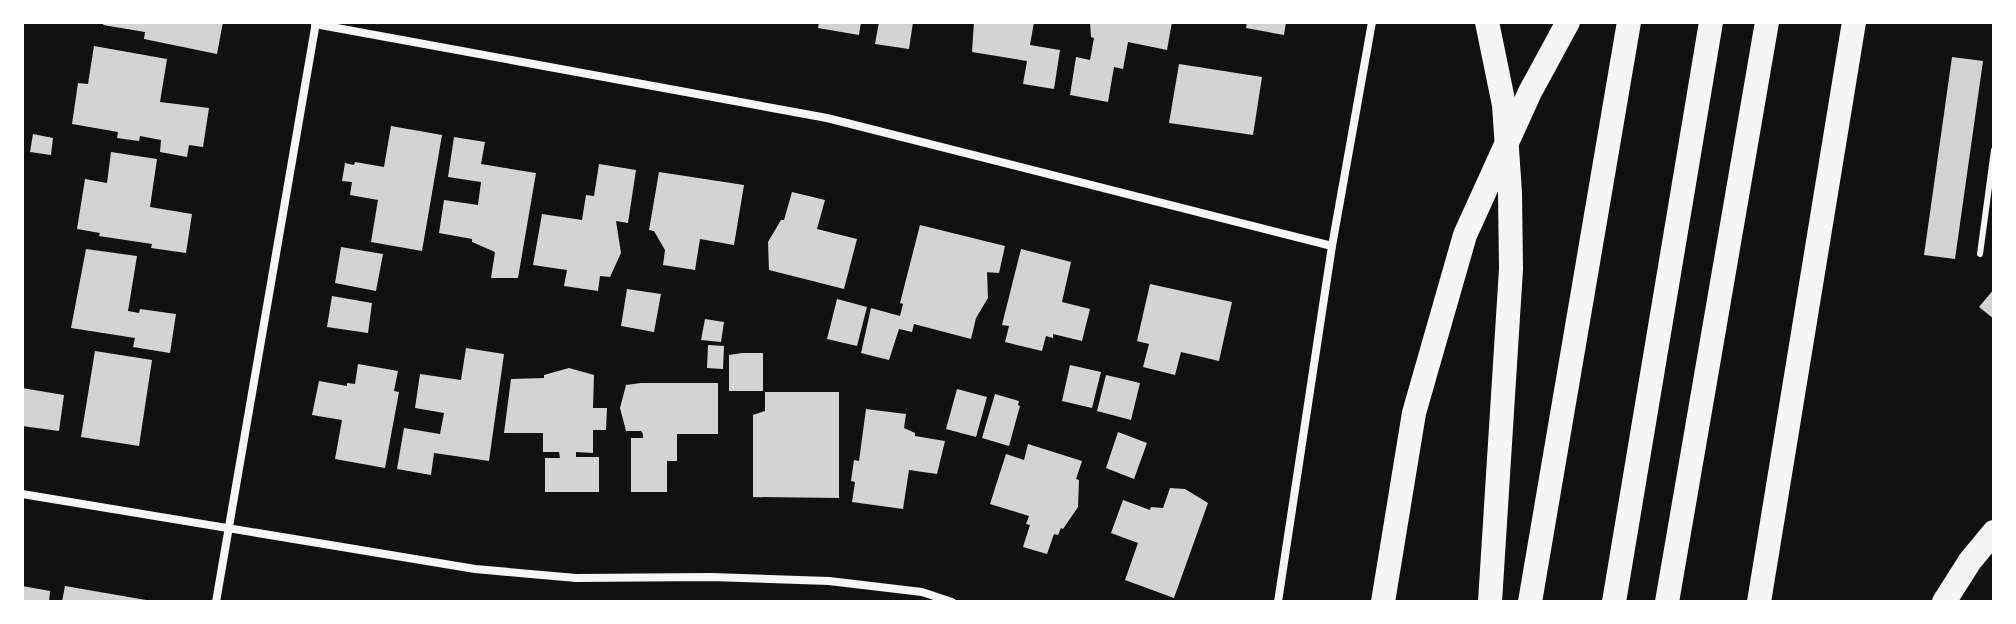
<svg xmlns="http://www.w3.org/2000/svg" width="2016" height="624" viewBox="0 0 2016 624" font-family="Signika,sans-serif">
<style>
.building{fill:#d3d3d3}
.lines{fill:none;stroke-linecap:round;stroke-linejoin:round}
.service{stroke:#f5f5f5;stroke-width:6}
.minor{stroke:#f5f5f5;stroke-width:8}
.motorway{stroke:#f5f5f5;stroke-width:24}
</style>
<rect width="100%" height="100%" fill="#111"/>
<g class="building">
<polygon points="104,22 223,22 217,54 144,39 145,32 103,25"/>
<polygon points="819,22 861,22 859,35 818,28"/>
<polygon points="879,22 913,22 909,49 875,44"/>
<polygon points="974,22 1034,22 1030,45 1060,50 1054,89 1023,84 1027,61 972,52"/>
<polygon points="1090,22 1172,22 1167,50 1128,42 1123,69 1114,67 1108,102 1070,95 1076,57 1090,60 1094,38 1091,37"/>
<polygon points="1247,22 1286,22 1284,35 1246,28"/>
<polygon points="94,46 167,59 160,102 209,108 203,147 189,145 187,157 160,152 161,140 140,136 139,141 117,138 118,132 72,124 78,83 88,84"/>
<polygon points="1952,57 1983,61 1955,259 1924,255"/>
<polygon points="1179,64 1262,77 1253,135 1169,123"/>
<polygon points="391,126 442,135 422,251 371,242 378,200 350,195 352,182 342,181 345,163 354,165 355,162 384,167"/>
<polygon points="33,134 53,138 51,155 30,152"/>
<polygon points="454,137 485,142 481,164 536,173 518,278 491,278 495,252 472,242 472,239 439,233 444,200 478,205 481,182 448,177"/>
<polygon points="111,152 157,159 150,207 192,214 186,253 151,248 152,244 99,236 100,233 77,229 85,179 107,183"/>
<polygon points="599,164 636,170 628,223 616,221 621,253 610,277 600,276 598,291 564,286 567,270 533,265 542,214 582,220 586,195 594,196"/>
<polygon points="659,172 744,185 734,245 700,239 695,270 663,265 665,250 654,231 649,230"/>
<polygon points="792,192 825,200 817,229 857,239 844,289 769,270 768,242 781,220 784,220"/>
<polygon points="920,225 1005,246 999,273 985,272 987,272 988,298 976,318 971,339 914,324 912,332 899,329 889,360 861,353 871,308 900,316 903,304 900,303"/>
<polygon points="341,247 383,254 376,291 335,283"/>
<polygon points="86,249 137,256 128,311 139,313 140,309 176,314 170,353 133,347 135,338 71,328"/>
<polygon points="1021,249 1071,262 1062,302 1090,309 1082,341 1053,334 1053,338 1046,336 1042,351 1005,342 1009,326 1002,325"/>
<polygon points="1150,284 1232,302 1219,361 1181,352 1175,375 1143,367 1149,344 1137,341"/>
<polygon points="627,289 661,294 654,332 621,326"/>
<polygon points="1994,289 1994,319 1979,307"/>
<polygon points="332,296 372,303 368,333 327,327"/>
<polygon points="837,299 867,307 857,346 827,339"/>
<polygon points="705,319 724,322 721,342 701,340"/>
<polygon points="708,345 724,346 723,369 707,368"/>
<polygon points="466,348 504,354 489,461 434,453 431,475 397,469 404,428 440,434 444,413 415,408 420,374 461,380"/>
<polygon points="95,351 152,360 139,446 81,437"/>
<polygon points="742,353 763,353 763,391 729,391 729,355"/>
<polygon points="358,364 398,371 394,391 399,392 385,468 335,459 342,420 312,415 319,381 347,386 347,383 355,384"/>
<polygon points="1070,365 1101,372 1092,408 1062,401"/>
<polygon points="569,368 594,375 593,408 607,408 606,430 593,430 593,453 576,452 576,457 599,457 599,492 545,492 545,458 560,458 559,452 543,452 543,433 504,433 511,379 544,378 544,375"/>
<polygon points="1106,375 1140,383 1131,420 1097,411"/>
<polygon points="641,383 718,383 718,434 677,434 677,461 667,461 667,492 631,492 631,438 643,438 643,434 641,431 626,431 620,408 626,385"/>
<polygon points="22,388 64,395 59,431 22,426"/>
<polygon points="957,389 987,397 976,437 946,429"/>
<polygon points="765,392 839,392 839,498 753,497 753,415 765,411"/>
<polygon points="995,394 1019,401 1018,405 1020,406 1009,446 982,438"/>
<polygon points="866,409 906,414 904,428 915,433 915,436 945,441 937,474 909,470 903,509 852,502 855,482 851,481 854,460 859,461"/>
<polygon points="1118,432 1147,443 1134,479 1106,468"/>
<polygon points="1028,444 1082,461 1076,479 1079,480 1078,507 1063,529 1061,528 1058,535 1054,534 1047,554 1023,547 1030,525 1026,524 1029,516 990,504 1006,454 1024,460"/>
<polygon points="1170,488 1185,489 1208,503 1174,598 1125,580 1138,543 1111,533 1123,500 1150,510 1151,507 1163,508"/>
<polygon points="22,586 50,591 49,602 22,602"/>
<polygon points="65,586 146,600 146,602 62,602"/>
</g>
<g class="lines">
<polyline class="service" points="1980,254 1994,150"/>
<g class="minor">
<polyline points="315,24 827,118 1332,246"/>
<polyline points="22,494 475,569 576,578 711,577 829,581 922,592 952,602"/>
<polyline points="216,602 316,22"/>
<polyline points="1278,602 1332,246 1372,22"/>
</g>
<g class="motorway">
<polyline points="1487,22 1504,105 1510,193 1511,269 1490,602"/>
<polyline points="1383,602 1414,413 1465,235 1530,92 1568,22"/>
<polyline points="1530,602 1629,22"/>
<polyline points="1614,602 1711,22"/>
<polyline points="1667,602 1767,22"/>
<polyline points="1759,602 1854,22"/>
<polyline points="1944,602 1970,561 1994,532"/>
</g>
</g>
<rect width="2016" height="624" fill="none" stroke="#ffffff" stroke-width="48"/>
</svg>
